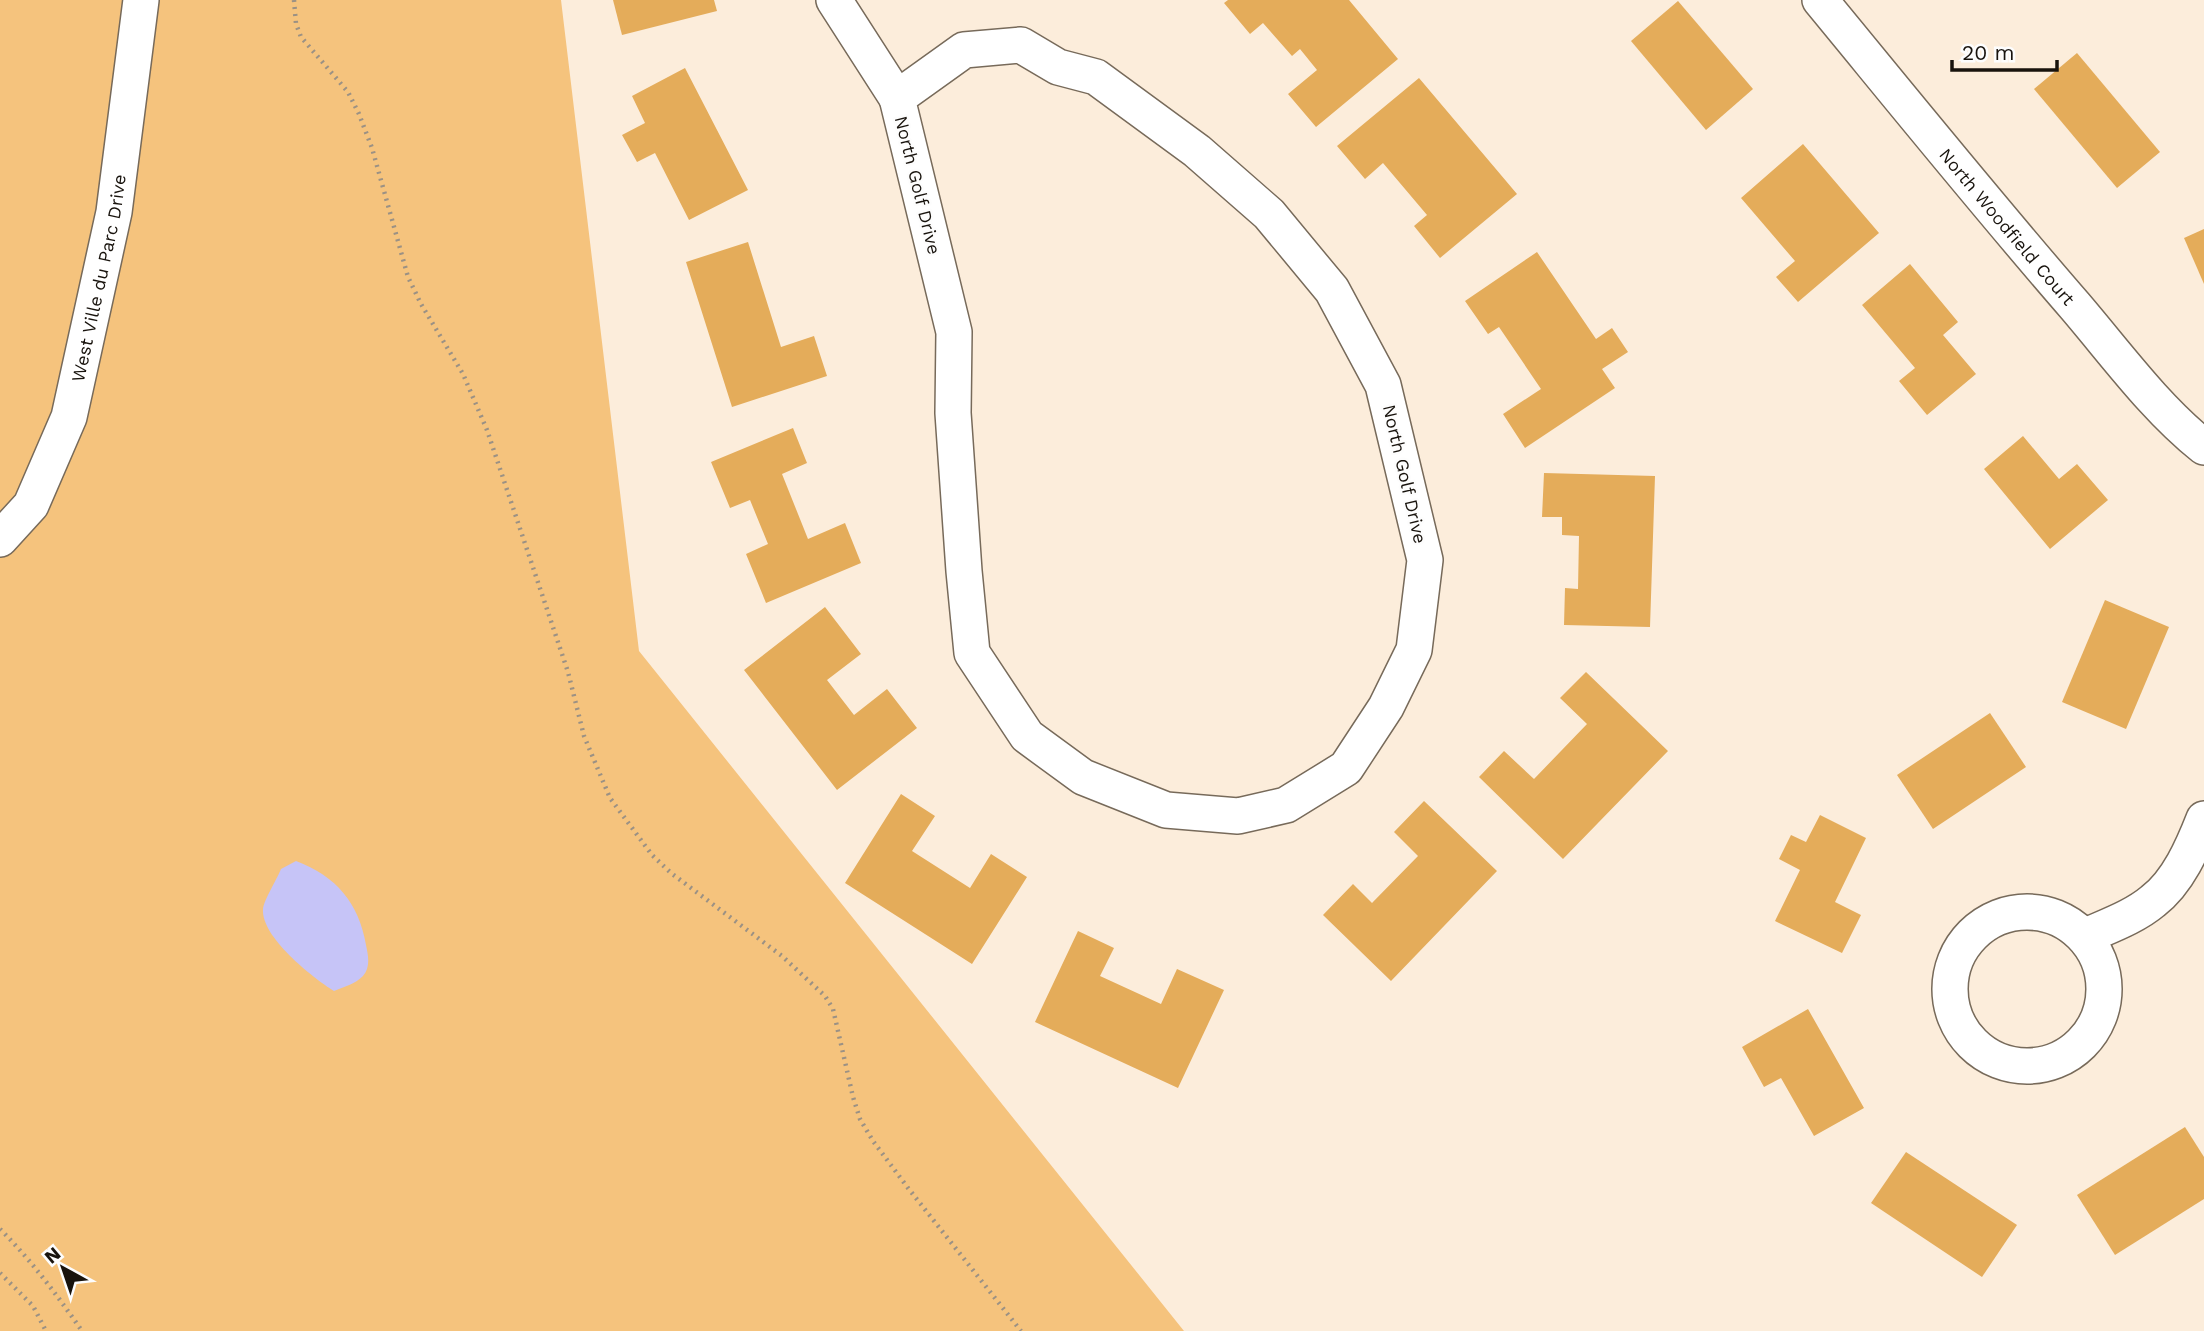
<svg xmlns="http://www.w3.org/2000/svg" width="2204" height="1331" viewBox="0 0 2204 1331" font-family="'Work Sans',sans-serif">
<style>
.green{fill:#f5c37d}
.water{fill:#c6c4f7}
.building{fill:#e4ac5a}
.lines{fill:none;stroke-linecap:round;stroke-linejoin:round}
.minor-casing{stroke:#776a5a;stroke-width:38}
.path{stroke:#9b9184;stroke-width:4.5;stroke-dasharray:2 5;stroke-linecap:butt}
.minor{stroke:#fff;stroke-width:35}
.labels{text-anchor:middle;dominant-baseline:central;stroke-width:5;stroke-linejoin:round;paint-order:stroke}
.street-label{font-size:18px;fill:#18130d;stroke:#fdfdfd}
</style>
<rect width="100%" height="100%" fill="#fceddb"/>
<polygon class="green" points="0,0 561,0 639,651 1184,1331 0,1331"/>
<path class="water" d="M296 861C336 876 359 903 366 945 368 955 371 967 363 976 355 984 344 987 334 991 312 977 261 937 263 909 264 900 277 879 281 869Z"/>
<g class="building">
<polygon points="613,0 714,0 717,11 622,35"/>
<polygon points="1228,0 1349,0 1398,59 1316,127 1288,94 1317,70 1300,49 1292,56 1263,23 1250,34 1224,3"/>
<polygon points="1678,1 1753,89 1706,130 1631,41"/>
<polygon points="2077,53 2160,152 2117,188 2034,89"/>
<polygon points="685,68 748,190 689,220 655,153 637,162 622,135 645,123 632,96"/>
<polygon points="1419,78 1517,194 1440,258 1414,226 1427,215 1383,163 1365,179 1337,146"/>
<polygon points="1803,144 1879,233 1798,302 1776,277 1795,261 1741,198"/>
<polygon points="2204,229 2204,284 2184,238"/>
<polygon points="748,242 781,347 814,336 827,376 732,407 686,262"/>
<polygon points="1537,252 1596,339 1612,328 1628,352 1602,369 1615,388 1525,448 1503,414 1541,389 1499,327 1488,334 1465,301"/>
<polygon points="1910,264 1958,322 1943,335 1976,374 1927,415 1899,381 1915,368 1862,305"/>
<polygon points="793,428 807,463 782,474 808,539 845,523 861,563 766,603 746,554 768,544 750,500 730,508 711,462"/>
<polygon points="2023,436 2059,479 2077,464 2108,500 2050,549 1984,469"/>
<polygon points="1544,473 1655,476 1650,627 1564,625 1565,588 1578,589 1579,536 1562,535 1562,517 1542,517"/>
<polygon points="2105,600 2169,627 2126,729 2062,702"/>
<polygon points="825,607 861,654 827,680 854,715 887,689 917,728 837,790 744,670"/>
<polygon points="1586,672 1668,751 1563,859 1479,777 1504,751 1534,779 1587,724 1560,698"/>
<polygon points="1990,713 2026,767 1933,829 1897,775"/>
<polygon points="901,794 935,816 912,851 970,888 991,854 1027,877 972,964 845,883"/>
<polygon points="1424,801 1497,871 1391,981 1323,915 1353,884 1372,903 1418,856 1394,832"/>
<polygon points="1820,815 1866,838 1835,902 1861,915 1842,953 1775,921 1800,870 1779,859 1791,835 1806,842"/>
<polygon points="1078,931 1114,948 1100,976 1161,1004 1177,969 1224,990 1178,1088 1035,1022"/>
<polygon points="1808,1009 1864,1108 1814,1136 1781,1078 1764,1087 1742,1047"/>
<polygon points="2185,1127 2204,1157 2204,1199 2115,1255 2077,1195"/>
<polygon points="1906,1152 2017,1225 1982,1277 1871,1203"/>
</g>
<g class="lines">
<defs>
<g id="minor">
<polyline points="834,0 897,98"/>
<path id="s1" d="M1820 0C1904 102 1988 206 2075 306 2116 354 2155 408 2204 447"/>
<polygon points="1021,45 1058,67 1096,77 1197,151 1269,214 1332,290 1383,385 1425,560 1414,650 1386,707 1346,768 1286,805 1238,816 1166,810 1083,777 1027,736 972,653 964,571 953,413 954,332 897,98 964,50"/>
<path id="s2" d="M0 539 31 505 69 417 114 212 141 0"/>
<circle cx="2027" cy="989" r="77"/>
<path d="M2086 936C2108 926 2134 917 2153 901 2178 882 2193 847 2204 819"/>
</g>
</defs>
<use href="#minor" class="minor-casing"/>
<g class="path">
<polyline points="294,0 296,24 301,37 348,92 359,114 372,148 408,277 421,304 463,374 487,430 568,672 584,736 610,798 652,855 671,873 782,956 825,996 833,1009 853,1097 860,1119 873,1141 908,1188 1021,1331"/>
<path d="M0 1229C31 1260 57 1295 82 1331"/>
<polyline points="0,1273 33,1306 46,1331"/>
</g>
<use href="#minor" class="minor"/>
</g>
<g class="labels">
<g class="street-label">
<text transform="translate(918 185) rotate(76)">North Golf Drive</text>
<text stroke="none"><textPath href="#s1" startOffset="294">North Woodfield Court</textPath></text>
<text stroke="none"><textPath href="#s2" startOffset="284">West Ville du Parc Drive</textPath></text>
<text transform="translate(1405 474) rotate(77)">North Golf Drive</text>
</g>
</g>
<g transform="translate(63 1268) rotate(320)" stroke="#fdfdfd" stroke-width="5" paint-order="stroke">
<path d="M0-5L12 26L0 18L-12 26Z" fill="#18130d"/>
<text y="-10" font-size="19" font-weight="bold" text-anchor="middle" fill="#18130d">N</text>
</g>
<path d="M1952 60v10h105v-10" fill="none" stroke="#18130d" stroke-width="3.5"/>
<text x="1962" y="60" font-size="21" fill="#18130d" stroke="#fdfdfd" stroke-width="5" paint-order="stroke">20 m</text>
</svg>
